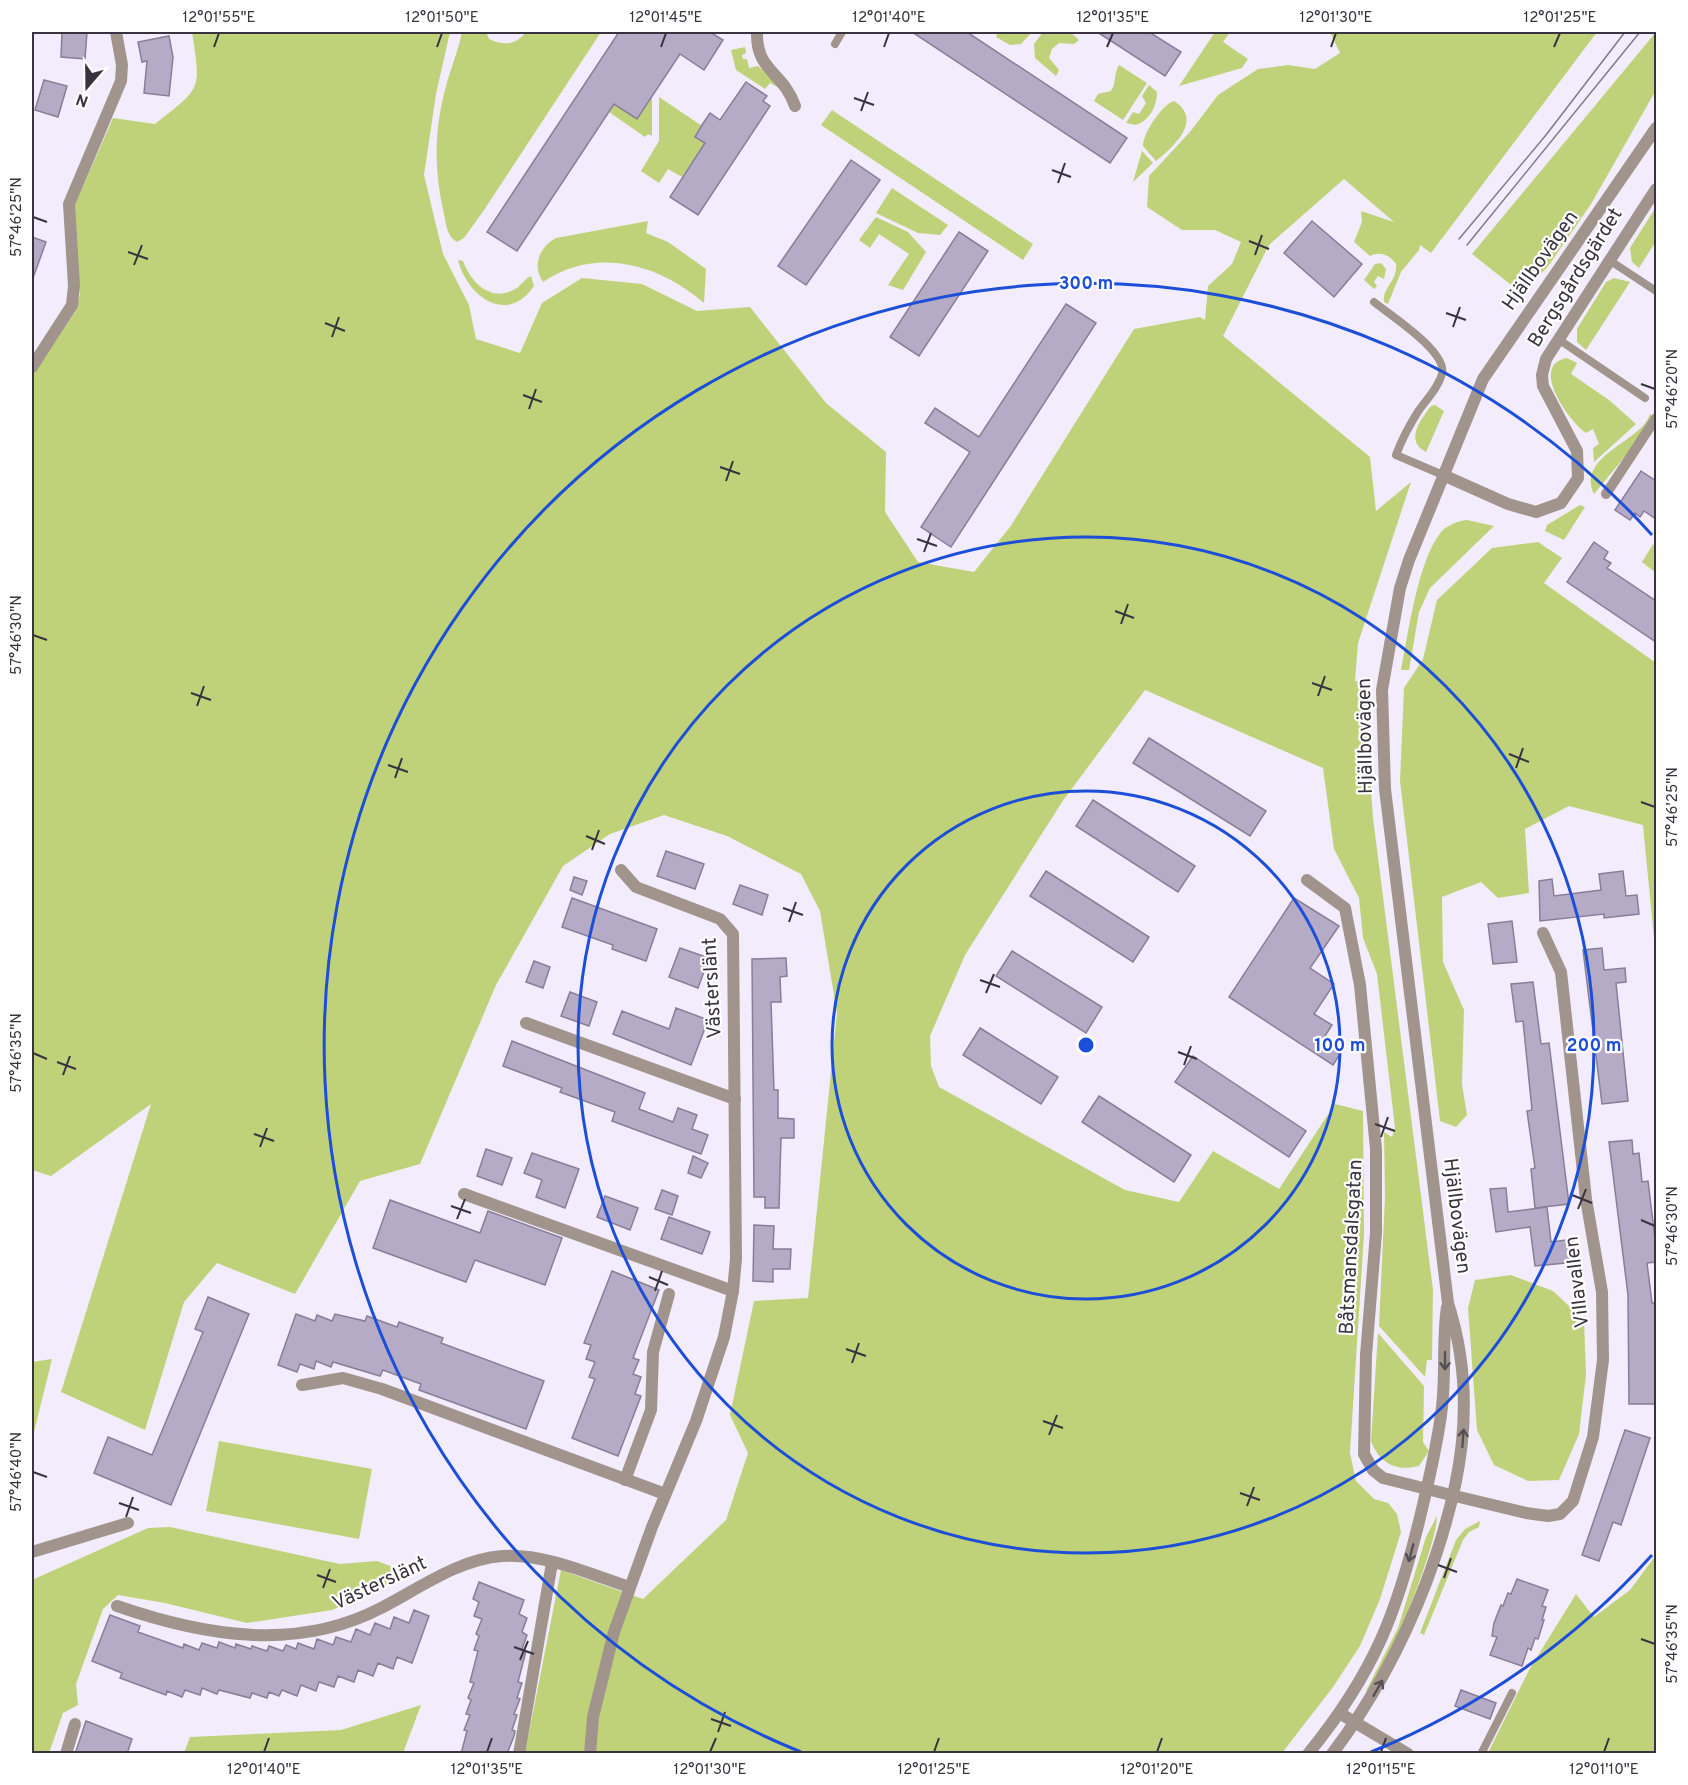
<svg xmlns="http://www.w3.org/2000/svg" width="1688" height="1785" viewBox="0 0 1688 1785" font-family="Overpass,sans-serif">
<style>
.green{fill:#bfd27a}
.building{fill:#b6abc7;stroke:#887e98;stroke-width:1.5}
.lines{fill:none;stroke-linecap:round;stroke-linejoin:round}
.service{stroke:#a0948c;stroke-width:8}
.pedestrian{stroke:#a0948c;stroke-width:10}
.minor{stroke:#a0948c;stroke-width:12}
.tertiary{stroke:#a0948c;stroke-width:12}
.tram{stroke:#7f7a87;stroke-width:1.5}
.oneway{stroke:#575055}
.ticks{fill:none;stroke:#38333e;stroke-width:2}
.ring{fill:none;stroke:#1d4ed8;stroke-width:3}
.labels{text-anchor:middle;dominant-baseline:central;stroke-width:4.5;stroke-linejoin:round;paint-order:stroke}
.street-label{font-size:20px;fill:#38333e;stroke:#fff}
.centre{fill:#1d4ed8;stroke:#fff;stroke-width:3}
.ring-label{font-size:18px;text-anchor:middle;font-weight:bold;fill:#1d4ed8;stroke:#fff;stroke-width:4.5;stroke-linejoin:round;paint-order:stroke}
.neatline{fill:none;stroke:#38333e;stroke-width:2}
.ticks-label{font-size:15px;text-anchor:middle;fill:#38333e}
</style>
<rect width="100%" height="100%" fill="#f2ecfd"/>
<g class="green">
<path d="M192 32H450L436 94 424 175 443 254 469 305 476 339 520 353 542 303 582 278 642 284 697 311 750 307 826 403 886 452 885 512 918 562 974 572 1010 527 1134 329 1200 317 1205 320 1208 286 1232 264 1241 242 1215 230H1182L1147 207 1149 176 1190 132 1218 95 1258 69 1288 65 1315 69 1340 53 1330 32H1597L1431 253 1420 245 1419 250 1401 272 1388 304 1384 302C1382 288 1398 280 1396 264 1390 255 1380 251 1370 256L1354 242 1362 222 1361 211 1394 222 1344 179 1269 245 1223 336 1370 457 1376 511 1411 482 1358 643 1355 681 1368 682 1369 762 1373 818 1433 1290 1432 1360H1427L1425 1377 1379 1326 1385 1197 1384 1132 1392 1137 1395 1128 1377 974 1363 938 1359 898 1334 849 1323 768 1145 690 1062 802 965 955 930 1036 931 1066 939 1087 1125 1190 1179 1202 1213 1151 1279 1189 1335 1104 1363 1111 1364 1234 1350 1453 1356 1481 1374 1499 1388 1503 1397 1514 1401 1532 1380 1599 1360 1646 1333 1687 1282 1753H525L561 1570 643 1599 726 1520 748 1453 730 1415 754 1301 808 1298 837 1013 820 911 801 874 727 836 664 815 610 834 563 866 496 985 420 1164 360 1181 295 1294 217 1263 184 1302 145 1430 61 1392 151 1104 51 1176 32 1170V376L75 312 80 294 73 209 113 118 155 124C202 87 201 91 192 32Z"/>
<path d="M462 32H486L489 39C504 46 516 45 526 32H601L484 210 464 238 457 242C447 237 446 224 444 214 434 171 434 132 445 90 450 70 458 52 462 32Z"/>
<polygon points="998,32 1032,32 1021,44 1010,45 996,37"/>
<polygon points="1043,32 1070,32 1079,40 1074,44 1059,43 1052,49 1049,58 1059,70 1056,76 1035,58 1034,44"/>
<polygon points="1215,32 1230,32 1223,42 1248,59 1242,68 1179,86"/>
<polygon points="1656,32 1656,90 1591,204 1547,268 1520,292 1472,254"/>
<polygon points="745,47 746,53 742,55 743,59 747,59 749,68 758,66 780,85 781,89 770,83 765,89 736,70 731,50"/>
<path d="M1119 65 1147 83 1123 120 1094 101 1098 94 1111 91C1117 82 1113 75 1119 65Z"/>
<path d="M1149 85 1157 92C1157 106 1150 120 1136 125L1126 123 1133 112 1139 114 1146 103 1142 96Z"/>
<polygon points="652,97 652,136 648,134 645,137 609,112 614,104 637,119"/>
<polygon points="659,97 702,126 695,137 705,143 682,177 668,169 659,183 641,171 659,141"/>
<path d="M1174 101C1204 120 1173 147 1156 161L1143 146C1142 135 1162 104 1174 101Z"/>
<polygon points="832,110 1033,244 1023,260 821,125"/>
<polygon points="1142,151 1153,163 1133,182"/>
<polygon points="892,188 948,225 940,235 918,233 876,213"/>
<polygon points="1656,207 1656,241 1639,268 1632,262 1630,248"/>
<polygon points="876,217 908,232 926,252 903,290 888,285 909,254 879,234 870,248 859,240"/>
<path d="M648 221 646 233 668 242 706 269 704 303C659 264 596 246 543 282 532 266 539 247 556 238Z"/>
<path d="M458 260 463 261C471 283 492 304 517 288 522 284 525 279 531 276L534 286C507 326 467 296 458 260Z"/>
<polygon points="1381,263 1386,269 1384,279 1378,276 1374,282 1377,286 1374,289 1364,280 1375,264"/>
<polygon points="1614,278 1630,282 1586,350 1577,342 1577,329 1606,282"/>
<path d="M1567 358 1577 363 1571 374 1609 400 1636 424 1594 462 1593 448 1599 444 1593 429 1586 433C1570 422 1528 365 1567 358Z"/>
<path d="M1435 405 1444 411 1426 452C1404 441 1421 419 1431 406Z"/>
<path d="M1650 414 1653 417 1651 425 1594 494C1576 455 1642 442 1650 414Z"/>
<polygon points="1580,505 1585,507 1564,540 1545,531 1547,525"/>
<path d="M1467 520 1494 526 1430 588 1419 612 1409 670H1401C1408 635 1418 558 1442 531 1448 525 1458 521 1467 520Z"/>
<polygon points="1538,542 1562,558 1544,583 1656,663 1656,959 1643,825 1569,806 1525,829 1529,893 1498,898 1481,882 1442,897 1443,962 1464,1010 1462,1084 1467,1115 1456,1127 1440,1121 1400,781 1404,688 1423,659 1437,600 1492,548"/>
<polygon points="1653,544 1656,547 1656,573 1642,562"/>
<polygon points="1511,1275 1553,1291 1584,1320 1586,1375 1579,1434 1559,1480 1528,1481 1494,1465 1477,1430 1468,1308 1475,1280"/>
<path d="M1378 1333 1424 1386 1423 1442 1429 1451 1419 1466C1396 1472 1379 1463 1371 1441Z"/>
<polygon points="52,1359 33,1436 32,1362"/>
<polygon points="219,1441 372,1469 359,1539 206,1511"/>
<path d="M1437 1516C1438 1542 1386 1677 1365 1693L1398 1628 1426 1537Z"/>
<polygon points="1480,1521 1479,1527 1469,1532 1463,1540 1424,1635 1420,1633 1456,1540 1465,1529"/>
<polygon points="170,1527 340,1564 377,1561 411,1574 332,1610 247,1623 165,1603 118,1595 103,1609 76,1684 78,1705 63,1713 49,1753 32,1753 32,1580 148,1528"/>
<polygon points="1656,1555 1656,1753 1488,1753 1529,1670 1576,1594 1594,1617 1630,1590"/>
<polygon points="421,1705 403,1753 184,1753 190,1737 341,1730"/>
</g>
<g class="building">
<polygon points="62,32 87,32 85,59 61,57"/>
<polygon points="619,32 710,32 723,40 704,70 680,54 637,119 614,104 517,251 487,232"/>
<polygon points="912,32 967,32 1127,138 1110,163"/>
<polygon points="1097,32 1149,32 1181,52 1165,76"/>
<polygon points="169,36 173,57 169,96 144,93 147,61 142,62 138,42"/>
<polygon points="44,80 67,86 58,117 35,110"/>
<polygon points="746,82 767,96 763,101 770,106 698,215 670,197 705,143 695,137 702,125 710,113 720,120"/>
<polygon points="851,160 880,180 806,285 778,266"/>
<polygon points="1312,221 1362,264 1334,297 1284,253"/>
<polygon points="959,232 988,251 919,356 890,337"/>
<polygon points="32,237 46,242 33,278 32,277"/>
<polygon points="1066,304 1096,323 951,547 921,527 970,452 925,423 935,408 979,437"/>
<polygon points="1641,471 1656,481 1656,519 1644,511 1640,517 1635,513 1630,520 1615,510"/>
<polygon points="1594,542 1608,552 1604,559 1611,563 1607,568 1656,601 1656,642 1567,582"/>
<polygon points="1149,738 1266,811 1250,836 1133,763"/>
<polygon points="1093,800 1195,866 1178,892 1076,826"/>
<polygon points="666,851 704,864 695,889 657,876"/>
<polygon points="1046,871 1149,937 1133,962 1030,896"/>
<polygon points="1623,871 1626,896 1637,895 1639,914 1604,918 1604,914 1540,921 1539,881 1552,879 1554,896 1601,890 1599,874"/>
<polygon points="574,877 587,881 582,895 570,890"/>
<polygon points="740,885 768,895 762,915 733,904"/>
<polygon points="572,898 657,929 646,961 612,949 613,945 562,927"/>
<polygon points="1294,898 1339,926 1310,968 1334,984 1314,1014 1332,1025 1323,1039 1342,1051 1333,1065 1229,997"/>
<polygon points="1512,921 1517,962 1493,964 1488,924"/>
<polygon points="680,948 709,958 698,988 669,977"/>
<polygon points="1602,948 1604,970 1625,968 1626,982 1616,983 1628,1101 1602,1104 1583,950"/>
<polygon points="1012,951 1102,1007 1086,1033 996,976"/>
<polygon points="786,958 787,976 780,977 781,1002 771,1002 774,1090 778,1090 778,1118 794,1119 794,1138 781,1138 779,1208 765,1208 765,1197 754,1197 752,959"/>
<polygon points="534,961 550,967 543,988 526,982"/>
<polygon points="1533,982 1541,1044 1549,1043 1569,1204 1535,1208 1531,1169 1535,1168 1527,1111 1532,1110 1523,1021 1516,1022 1511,984"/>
<polygon points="570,992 597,1002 589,1026 561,1016"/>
<polygon points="676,1008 708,1020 691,1065 613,1034 622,1011 669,1029"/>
<polygon points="980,1028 1058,1077 1041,1104 963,1055"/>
<polygon points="512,1041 645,1093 639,1109 673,1122 678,1108 697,1115 692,1129 708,1135 701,1154 612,1121 615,1112 560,1092 562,1088 503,1066"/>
<polygon points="1193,1056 1306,1131 1289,1157 1175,1082"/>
<polygon points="1099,1096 1191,1155 1174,1182 1082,1122"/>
<polygon points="1632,1140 1633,1154 1639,1153 1642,1182 1648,1181 1656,1247 1656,1262 1647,1263 1652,1303 1656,1303 1656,1404 1629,1404 1628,1295 1609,1142"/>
<polygon points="486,1149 512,1158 502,1185 477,1176"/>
<polygon points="532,1153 579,1169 565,1208 536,1197 542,1180 524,1173"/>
<polygon points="693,1156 708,1163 701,1178 688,1173"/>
<polygon points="1506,1188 1508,1212 1547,1207 1551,1242 1574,1239 1576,1262 1535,1266 1530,1227 1496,1232 1490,1189"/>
<polygon points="662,1190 678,1196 672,1215 655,1209"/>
<polygon points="605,1196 638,1208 630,1230 597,1217"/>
<polygon points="390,1200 480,1233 488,1211 562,1238 545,1285 475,1260 466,1282 373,1248"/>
<polygon points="669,1217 710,1232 702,1254 661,1239"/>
<polygon points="754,1225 774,1226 773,1249 791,1249 790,1269 773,1269 773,1282 753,1281"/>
<polygon points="612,1271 659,1290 633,1358 639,1360 633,1374 641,1377 635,1394 641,1396 618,1456 572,1438 595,1379 589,1377 595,1362 586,1359 591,1345 584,1343"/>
<polygon points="208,1297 249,1314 171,1505 94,1473 108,1437 152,1455 203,1332 195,1329"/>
<polygon points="296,1314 315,1321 317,1315 332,1321 335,1314 365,1321 367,1316 397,1327 399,1322 443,1338 441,1343 544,1381 526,1429 419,1390 421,1384 383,1370 380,1376 333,1362 331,1367 316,1361 314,1369 300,1364 297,1372 278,1365"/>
<polygon points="1625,1430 1650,1438 1621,1525 1613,1522 1599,1561 1582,1555"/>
<polygon points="1517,1579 1548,1590 1542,1606 1546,1607 1542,1620 1544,1620 1538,1639 1535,1638 1531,1650 1528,1648 1522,1666 1490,1655 1497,1637 1492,1636 1494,1623 1501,1605 1503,1606 1508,1593 1511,1594"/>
<polygon points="479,1582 524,1600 519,1614 527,1618 522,1632 527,1635 522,1649 526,1651 518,1682 522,1683 517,1698 520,1699 514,1714 517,1715 512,1730 515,1731 514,1736 507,1754 461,1754 467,1731 464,1730 470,1715 466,1714 471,1700 468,1698 474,1683 470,1682 478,1651 474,1650 479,1636 476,1634 482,1619 474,1616 479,1602 473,1599"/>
<polygon points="414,1610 429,1616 412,1663 397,1657 393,1669 378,1663 373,1676 358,1670 354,1682 338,1676 334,1687 319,1682 316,1691 301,1685 297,1696 282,1690 279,1696 269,1692 267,1698 252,1693 250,1698 219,1690 217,1694 202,1688 200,1695 185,1690 182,1697 167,1691 166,1695 120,1678 122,1673 92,1661 110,1615 140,1626 138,1632 183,1648 184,1644 199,1650 202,1643 217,1648 219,1642 235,1648 236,1644 251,1649 252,1646 267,1651 269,1646 283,1651 286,1645 296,1649 298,1643 314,1649 317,1639 333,1645 336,1637 351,1642 356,1629 370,1635 375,1623 390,1629 394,1617 409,1623"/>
<polygon points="1461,1690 1496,1703 1490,1719 1455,1706"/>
<polygon points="86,1721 132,1739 127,1754 75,1754"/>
</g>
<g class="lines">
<g class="service">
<polyline points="835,44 842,32"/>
<polyline points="1609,260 1656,291"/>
<path d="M1374 302C1390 315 1448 352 1442 374 1438 388 1427 399 1419 410 1410 424 1402 439 1396 455L1443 475"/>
<polyline points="1558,339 1645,398"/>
<polyline points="1481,1754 1512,1693"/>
</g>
<polyline class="pedestrian" points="1606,494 1656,418"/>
<g class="minor">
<path d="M757 32C756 72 783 71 795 106"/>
<polyline points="32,367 72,305 74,286 69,204 121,81 122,65 116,32"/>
<polyline points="1443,475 1508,504 1536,512 1561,503 1578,478 1577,451 1543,386 1542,375 1546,359 1656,189"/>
<polyline points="1307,880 1345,908 1360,985 1376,1149 1376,1233 1366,1355 1364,1454 1373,1470 1383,1478 1427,1489"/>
<polyline points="526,1023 735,1099"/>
<polyline points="464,1194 733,1291"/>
<polyline points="302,1385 343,1378 382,1389 665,1494"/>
<polyline points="625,1480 651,1410 653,1352 669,1294"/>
<polyline points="1455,1496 1526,1513 1548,1516 1560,1514 1573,1501 1593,1437 1603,1360 1602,1292 1586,1199 1561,972 1543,933"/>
<polyline points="32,1552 128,1523"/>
<path d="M117 1606C204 1636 297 1652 381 1608 418 1589 459 1559 502 1556 544 1553 590 1574 629 1587"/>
<polyline points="1341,1714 1408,1754"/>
<polyline points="66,1754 75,1724"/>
<polyline points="519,1754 552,1563"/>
<polyline points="590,1754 593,1717 614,1632 652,1527 696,1421 724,1337 733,1291 736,1259 733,934 720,919 636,887 621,870"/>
</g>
<g class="tertiary">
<polyline points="1427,1489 1455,1496"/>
<path d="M1308 1754C1375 1672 1398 1611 1422 1509 1430 1475 1438 1442 1442 1407 1446 1373 1442 1340 1447 1307"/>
<path d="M1332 1754C1373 1700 1402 1645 1426 1583 1461 1489 1479 1400 1448 1303L1385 789 1382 690 1400 588 1409 560 1483 379 1656 128"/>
</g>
<g class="tram">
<polyline points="1459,239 1546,135 1625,32"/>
<polyline points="1467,245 1640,32"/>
</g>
</g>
<defs><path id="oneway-shaft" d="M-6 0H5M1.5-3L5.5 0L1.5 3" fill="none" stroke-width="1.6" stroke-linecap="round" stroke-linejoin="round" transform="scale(1.5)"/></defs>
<g class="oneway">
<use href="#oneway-shaft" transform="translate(1445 1361) rotate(90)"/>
<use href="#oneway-shaft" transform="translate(1463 1438) rotate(-86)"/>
<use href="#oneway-shaft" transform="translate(1411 1553) rotate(105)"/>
<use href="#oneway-shaft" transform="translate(1378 1688) rotate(-60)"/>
</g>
<path class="ticks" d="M214 47 219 33M437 47 442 33M661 47 666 33M884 47 889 33M1107 47 1113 33M1331 47 1336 33M1554 47 1560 33M854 98 874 105M861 111 868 92M1052 170 1071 177M1058 183 1065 163M33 217 47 222M1249 241 1269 249M128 252 148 259M1255 255 1262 235M134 265 142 245M1446 313 1466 320M325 323 345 331M1453 327 1460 307M332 337 339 317M1641 384 1655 389M523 395 542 402M529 409 536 389M720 467 740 474M726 481 733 461M917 539 937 546M924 552 931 533M1115 611 1134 618M1121 624 1128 604M33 635 47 640M1312 683 1332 690M191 693 211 700M1318 696 1325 676M197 706 204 686M1509 754 1529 762M388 765 408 772M1516 768 1523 748M395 778 402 758M1641 802 1655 807M586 836 605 844M592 850 599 830M783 908 803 915M789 922 796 902M980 980 1000 987M986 993 994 974M1178 1052 1197 1059M33 1053 47 1059M57 1062 76 1069M1184 1065 1191 1046M63 1075 70 1056M1375 1124 1395 1131M254 1134 274 1141M1381 1137 1388 1117M260 1147 267 1128M1572 1195 1592 1203M451 1206 471 1213M1578 1209 1586 1189M457 1219 465 1199M1641 1220 1655 1226M649 1277 668 1285M655 1291 662 1271M846 1349 866 1356M852 1363 859 1343M1043 1421 1063 1428M1049 1435 1057 1415M33 1472 47 1477M1240 1493 1260 1500M119 1503 139 1510M1247 1506 1254 1487M126 1517 133 1497M1438 1565 1457 1572M317 1575 336 1582M1444 1578 1451 1558M323 1588 330 1569M1641 1639 1655 1644M514 1647 534 1654M520 1660 528 1641M711 1719 731 1726M718 1732 725 1712M264 1752 269 1738M487 1752 492 1738M710 1752 716 1738M934 1752 939 1738M1157 1752 1162 1738M1381 1752 1386 1738M1604 1752 1609 1738"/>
<g class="ring">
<circle cx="1086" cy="1045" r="254"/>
<circle cx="1086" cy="1045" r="508"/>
<path d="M1652 1555A762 762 0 0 1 1371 1752M801 1752A762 762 0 1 1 1652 535"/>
</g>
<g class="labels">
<g class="street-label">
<text transform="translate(1541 261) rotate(-55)">Hjällbovägen</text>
<text transform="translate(1576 278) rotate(-58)">Bergsgårdsgärdet</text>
<text transform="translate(1366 736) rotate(-91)">Hjällbovägen</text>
<text transform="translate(713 988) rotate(-93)">Västerslänt</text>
<text transform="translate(1456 1216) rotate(83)">Hjällbovägen</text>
<text transform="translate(1352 1247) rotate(-87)">Båtsmansdalsgatan</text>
<text transform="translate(1578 1282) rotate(-97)">Villavallen</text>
<text transform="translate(380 1584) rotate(-25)">Västerslänt</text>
</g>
</g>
<circle cx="1086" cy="1045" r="9" class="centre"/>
<g class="ring-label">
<text x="1086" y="289">300 m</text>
<text x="1340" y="1051">100 m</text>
<text x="1594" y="1051">200 m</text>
</g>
<rect width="1688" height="1785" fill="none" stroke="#ffffff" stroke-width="66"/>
<g transform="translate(87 87) rotate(200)" stroke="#ffffff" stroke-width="4.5" paint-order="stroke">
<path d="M0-4.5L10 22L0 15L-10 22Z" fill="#38333e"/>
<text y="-9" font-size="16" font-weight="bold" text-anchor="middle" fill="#38333e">N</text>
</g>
<rect x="33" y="33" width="1622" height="1719" class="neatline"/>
<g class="ticks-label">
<text x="219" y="22">12°01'55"E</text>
<text x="442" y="22">12°01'50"E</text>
<text x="666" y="22">12°01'45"E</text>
<text x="889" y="22">12°01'40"E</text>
<text x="1113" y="22">12°01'35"E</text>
<text x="1336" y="22">12°01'30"E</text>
<text x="1560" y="22">12°01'25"E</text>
<text transform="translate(16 217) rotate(-90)" y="5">57°46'25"N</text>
<text transform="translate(1672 389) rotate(-90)" y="5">57°46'20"N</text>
<text transform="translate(16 635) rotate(-90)" y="5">57°46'30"N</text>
<text transform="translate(1672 807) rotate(-90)" y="5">57°46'25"N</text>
<text transform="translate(16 1053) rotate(-90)" y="5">57°46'35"N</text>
<text transform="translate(1672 1226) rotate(-90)" y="5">57°46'30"N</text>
<text transform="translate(16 1472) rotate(-90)" y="5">57°46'40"N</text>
<text transform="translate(1672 1644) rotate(-90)" y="5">57°46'35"N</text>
<text x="264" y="1774">12°01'40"E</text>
<text x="487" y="1774">12°01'35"E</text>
<text x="710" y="1774">12°01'30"E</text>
<text x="934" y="1774">12°01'25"E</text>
<text x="1157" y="1774">12°01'20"E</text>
<text x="1381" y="1774">12°01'15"E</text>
<text x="1604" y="1774">12°01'10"E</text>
</g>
</svg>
